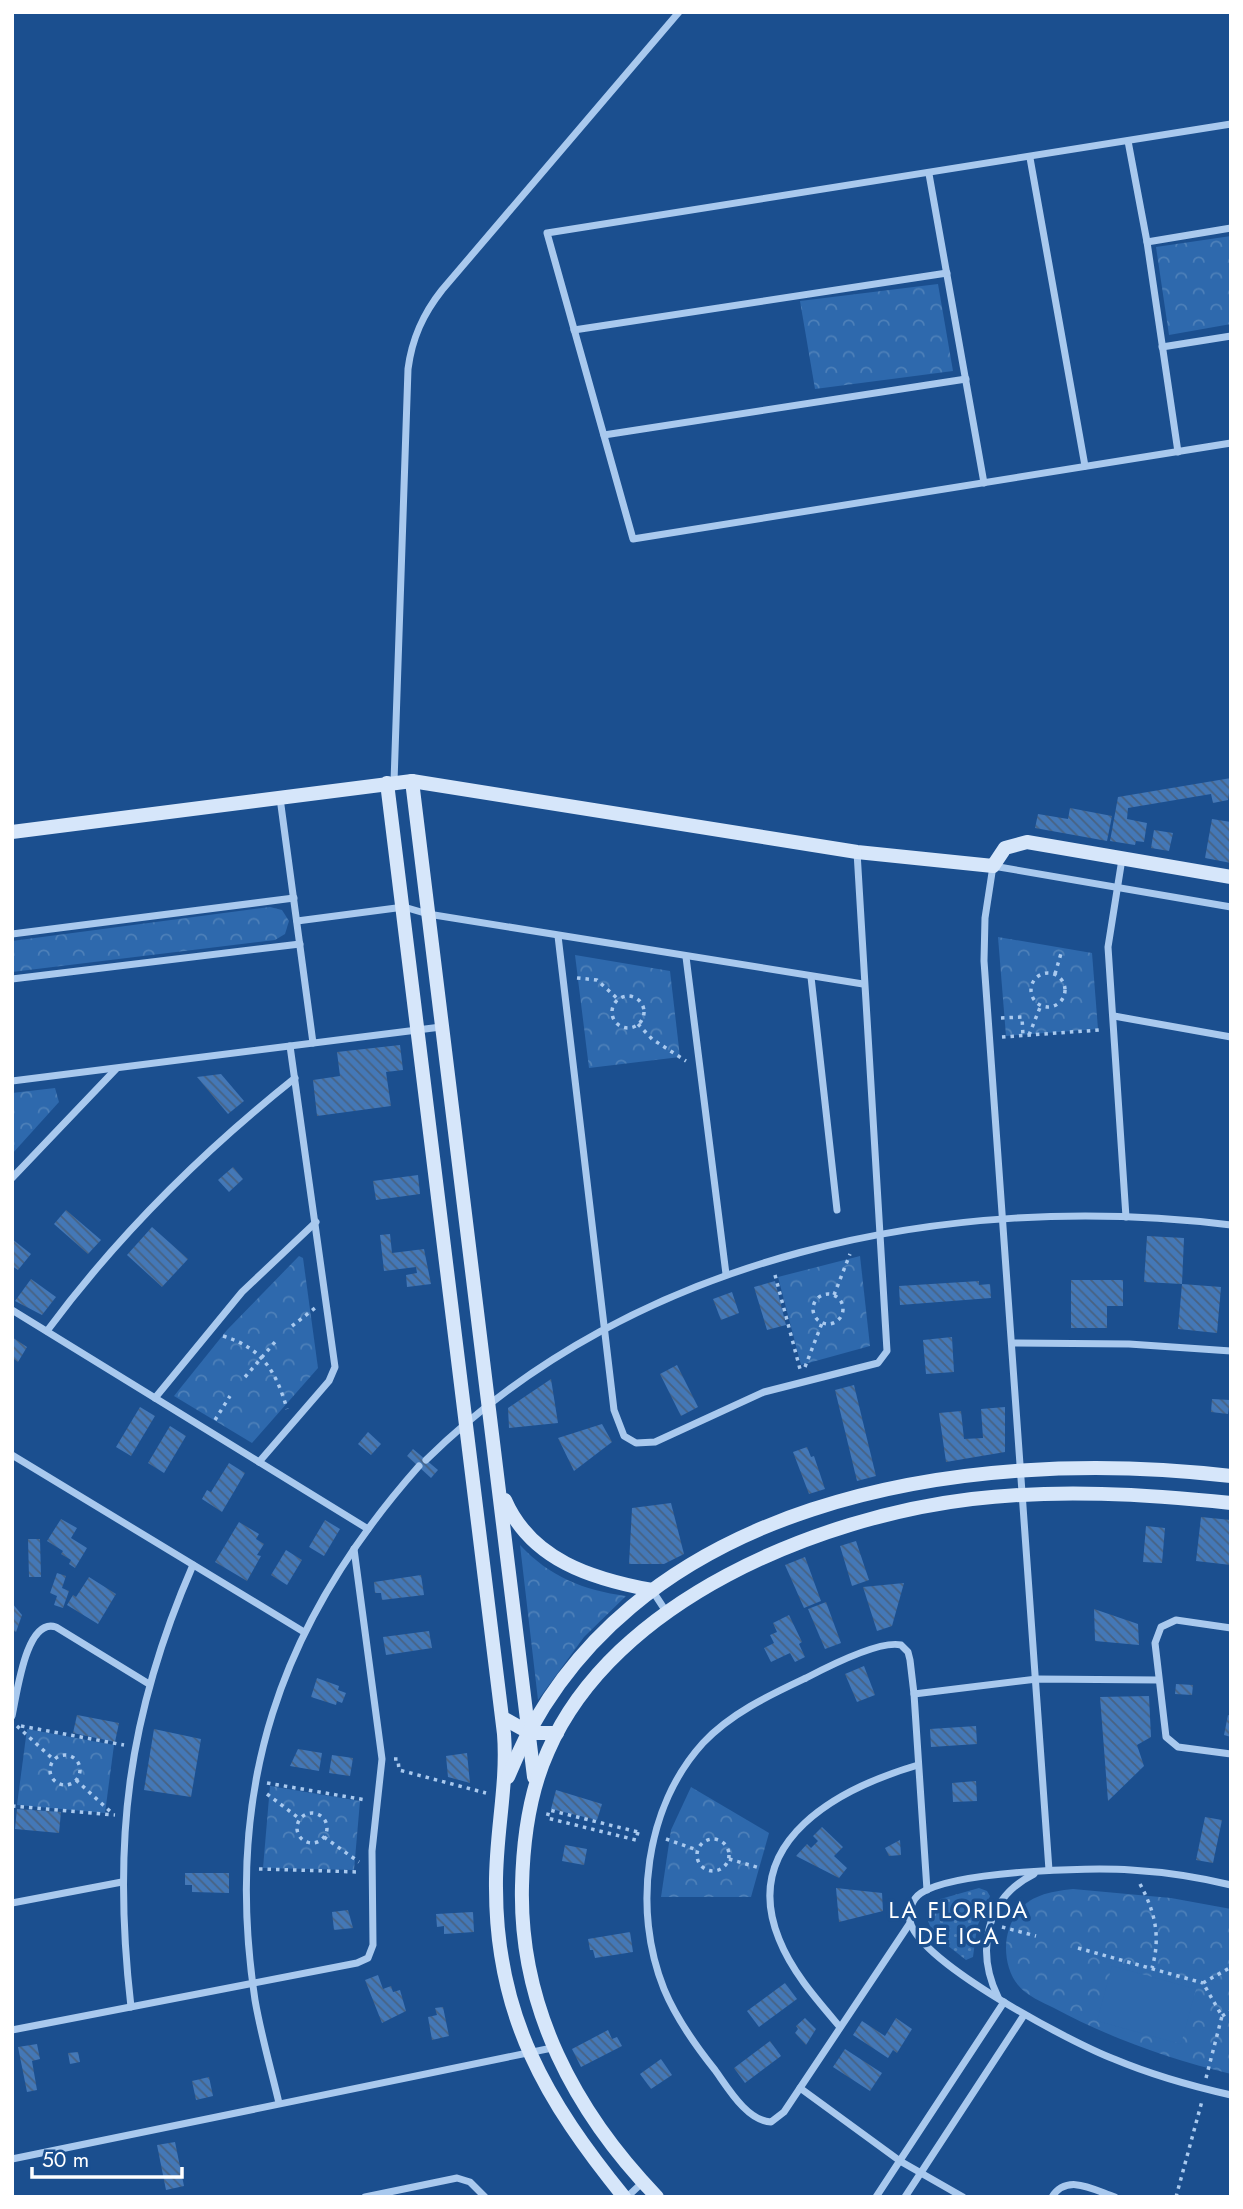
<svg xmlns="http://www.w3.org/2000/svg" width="1243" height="2209" viewBox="0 0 1243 2209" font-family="Jost,sans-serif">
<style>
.grass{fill:url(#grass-dots)}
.forest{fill:url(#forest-crowns)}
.pitch{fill:#2e69ad}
.building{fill:url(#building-back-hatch)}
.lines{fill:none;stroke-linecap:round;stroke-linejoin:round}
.path{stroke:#a9c9ee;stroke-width:3.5;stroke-dasharray:3.5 5;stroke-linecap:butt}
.street{stroke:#a9c9ee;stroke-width:7}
.secondary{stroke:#d6e6fa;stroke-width:14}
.labels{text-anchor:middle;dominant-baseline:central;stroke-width:7;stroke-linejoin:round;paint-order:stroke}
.neighbourhood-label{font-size:23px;letter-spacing:2px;fill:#fff;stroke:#1b4f8f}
</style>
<defs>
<pattern id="grass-dots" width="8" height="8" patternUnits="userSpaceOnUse" patternTransform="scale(1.75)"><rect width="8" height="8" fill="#2e69ad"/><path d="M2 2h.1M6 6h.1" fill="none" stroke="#4d80b9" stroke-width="1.8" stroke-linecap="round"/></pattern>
<pattern id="forest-crowns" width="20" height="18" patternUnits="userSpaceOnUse" patternTransform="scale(1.75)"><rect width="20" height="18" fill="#2e69ad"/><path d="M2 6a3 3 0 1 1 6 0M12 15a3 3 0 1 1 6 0" fill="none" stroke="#4d80b9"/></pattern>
<pattern id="building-back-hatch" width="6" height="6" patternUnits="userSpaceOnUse" patternTransform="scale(1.75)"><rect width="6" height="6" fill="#4478b7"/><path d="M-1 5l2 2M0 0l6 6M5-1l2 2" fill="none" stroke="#486282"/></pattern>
</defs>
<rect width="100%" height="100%" fill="#1b4f8f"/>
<polygon class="grass" points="979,1888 987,1891 990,1896 977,1927 973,1957 966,1960 933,1934 927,1918 937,1900"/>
<g class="forest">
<polygon points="1231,236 1231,324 1169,335 1156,247"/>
<polygon points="938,284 953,371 815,389 800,301"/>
<polygon points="270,907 282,910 289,921 285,934 275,940 12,972 12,941"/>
<polygon points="998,937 1092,953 1098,1029 1006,1036"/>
<polygon points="575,955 670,971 680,1057 589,1068"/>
<polygon points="55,1088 59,1102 12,1154 12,1093"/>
<polygon points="299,1256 303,1258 318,1368 252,1443 174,1396 227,1330"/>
<polygon points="860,1256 870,1346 801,1365 778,1277"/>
<path d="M520 1545C550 1577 583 1590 626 1596L584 1637 538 1700Z"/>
<polygon points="27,1729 114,1745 105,1813 17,1805"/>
<polygon points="270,1786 360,1801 354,1870 263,1868"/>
<polygon points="691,1787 769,1833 751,1897 661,1897 671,1830"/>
<path d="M1073 1889 1171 1898 1231 1909V2074C1169 2059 1110 2038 1054 2008 1042 2002 1027 1996 1018 1985 1006 1971 1003 1946 1009 1929 1019 1898 1044 1892 1073 1889Z"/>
</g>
<polygon class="pitch" points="1112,1966 1196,1989 1181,2044 1097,2021"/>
<g class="building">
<polygon points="1231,778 1228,800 1213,803 1211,794 1128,808 1127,819 1147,823 1144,842 1136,841 1135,845 1110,841 1118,797"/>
<polygon points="1070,808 1112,816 1107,841 1035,828 1038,814 1068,819"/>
<polygon points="1212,819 1231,822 1231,863 1205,858"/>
<polygon points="1154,830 1173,833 1169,851 1151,848"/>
<polygon points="400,1045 403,1070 386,1072 391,1106 317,1116 313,1080 340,1076 337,1052"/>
<polygon points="221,1074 244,1101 228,1114 197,1077"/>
<polygon points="233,1167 243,1179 229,1192 218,1180"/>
<polygon points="418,1175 420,1194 376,1200 373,1181"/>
<polygon points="66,1210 101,1240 88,1254 54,1224"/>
<polygon points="152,1227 188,1259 162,1287 127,1255"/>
<polygon points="390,1234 392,1253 424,1249 431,1284 407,1287 406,1275 417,1273 416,1267 384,1271 380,1235"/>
<polygon points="1147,1236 1184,1238 1182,1284 1144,1282"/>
<polygon points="12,1239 31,1254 18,1270 12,1266"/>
<polygon points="31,1279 56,1297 42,1315 15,1301"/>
<polygon points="1071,1280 1123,1280 1123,1306 1107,1306 1107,1328 1071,1328"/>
<polygon points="775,1281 786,1325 767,1330 754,1287"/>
<polygon points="979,1281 979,1285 990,1284 991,1298 900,1305 899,1286"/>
<polygon points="1182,1284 1221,1287 1217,1333 1178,1329"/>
<polygon points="732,1292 739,1313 721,1320 713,1299"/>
<polygon points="12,1337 27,1347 18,1362 14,1359 12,1362"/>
<polygon points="952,1337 954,1372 926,1374 923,1340"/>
<polygon points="677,1365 698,1407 681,1416 660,1374"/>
<polygon points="551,1379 558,1423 509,1428 508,1408"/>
<polygon points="854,1385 876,1476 857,1481 835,1390"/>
<polygon points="1212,1399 1230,1400 1228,1414 1211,1412"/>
<polygon points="140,1407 155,1416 131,1456 116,1447"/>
<polygon points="1005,1407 1005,1452 946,1462 939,1413 961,1411 964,1439 983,1438 981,1409"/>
<polygon points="602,1424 612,1442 574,1471 558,1438"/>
<polygon points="170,1426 186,1436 164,1473 148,1463"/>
<polygon points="368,1432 381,1444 371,1455 358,1444"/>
<polygon points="807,1447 811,1457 814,1456 825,1489 809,1494 793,1452"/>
<polygon points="413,1449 438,1470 431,1478 407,1456"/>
<polygon points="229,1463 245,1473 222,1512 202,1499 207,1490 211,1492"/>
<polygon points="671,1503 684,1554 664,1564 629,1564 632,1508"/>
<polygon points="1201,1517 1231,1520 1231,1565 1196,1561"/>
<polygon points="61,1519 77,1528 71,1538 87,1548 75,1568 69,1564 71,1560 61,1554 63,1551 47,1541"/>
<polygon points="325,1520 340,1529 324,1556 309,1547"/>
<polygon points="239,1522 259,1534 256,1539 264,1544 257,1555 261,1556 247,1581 215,1562"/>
<polygon points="1146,1526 1165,1528 1162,1563 1143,1562"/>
<polygon points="28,1539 40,1539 41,1577 29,1577"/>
<polygon points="856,1541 869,1580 852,1586 840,1546"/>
<polygon points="286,1550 302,1560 287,1585 271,1575"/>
<polygon points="805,1557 821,1601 804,1608 785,1565"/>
<polygon points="57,1573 66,1576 62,1588 69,1591 63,1608 54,1605 57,1596 50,1593"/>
<polygon points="421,1575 424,1595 382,1600 381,1593 375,1593 374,1582"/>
<polygon points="89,1577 116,1594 98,1624 67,1605 73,1595 76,1597"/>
<polygon points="904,1583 892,1626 877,1631 863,1587"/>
<polygon points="826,1602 841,1643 825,1649 808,1609"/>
<polygon points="12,1603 22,1615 16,1632 12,1630"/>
<polygon points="1094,1609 1138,1624 1139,1645 1095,1641"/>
<polygon points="789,1615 802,1642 799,1644 805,1657 795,1662 790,1653 771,1662 764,1648 774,1643 770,1635 777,1632 773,1623"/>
<polygon points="429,1631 432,1648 386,1655 383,1637"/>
<polygon points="864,1666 875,1695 857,1702 845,1674"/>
<polygon points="317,1678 339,1686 338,1690 346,1693 342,1703 337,1701 336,1705 311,1697"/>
<polygon points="1176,1684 1193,1685 1192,1695 1175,1694"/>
<polygon points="1149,1696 1151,1737 1137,1745 1144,1766 1108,1801 1100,1697"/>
<polygon points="77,1715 119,1723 115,1742 73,1733"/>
<polygon points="1228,1715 1231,1716 1231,1737 1224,1735"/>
<polygon points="976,1726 977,1744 931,1747 930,1729"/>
<polygon points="154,1729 201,1739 191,1797 144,1790"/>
<polygon points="298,1749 322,1753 319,1771 290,1766"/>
<polygon points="467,1753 470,1783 448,1777 446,1756"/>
<polygon points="332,1755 353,1758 350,1776 329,1773"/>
<polygon points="976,1781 977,1801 953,1802 952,1783"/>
<polygon points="556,1790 602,1804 597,1820 551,1809"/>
<polygon points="17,1809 61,1812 59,1833 15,1829"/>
<polygon points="1205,1817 1222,1820 1213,1863 1196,1860"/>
<polygon points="822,1827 843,1847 834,1856 847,1868 839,1878 796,1856 807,1844 811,1848 818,1841 813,1836"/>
<polygon points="900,1840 901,1855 889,1856 885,1848"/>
<polygon points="565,1845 587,1849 584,1865 562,1861"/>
<polygon points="185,1873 229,1873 229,1893 192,1892 192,1885 185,1885"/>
<polygon points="836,1888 882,1893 883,1911 839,1922"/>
<polygon points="348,1910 353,1928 334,1930 332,1912"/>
<polygon points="473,1912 474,1932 444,1934 444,1926 437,1927 436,1914"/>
<polygon points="630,1932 633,1952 595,1958 593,1950 590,1950 588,1939"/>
<polygon points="378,1975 383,1989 391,1986 393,1992 400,1990 406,2011 382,2023 365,1980"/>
<polygon points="785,1983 797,1999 759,2027 747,2011"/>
<polygon points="443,2007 449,2036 432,2040 428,2017 437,2015 435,2008"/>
<polygon points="805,2018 816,2029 806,2045 795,2033 798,2029 796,2026"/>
<polygon points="896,2018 912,2029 897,2053 893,2050 888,2058 853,2035 862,2021 885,2036"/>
<polygon points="608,2030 612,2039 617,2037 622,2046 581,2067 572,2049"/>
<polygon points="770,2041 781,2056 745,2083 734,2068"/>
<polygon points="37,2044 40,2059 32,2061 37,2090 27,2092 18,2047"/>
<polygon points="845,2049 882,2073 870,2091 833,2067"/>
<polygon points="78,2052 80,2062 70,2064 68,2053"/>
<polygon points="661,2059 672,2075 651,2089 640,2074"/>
<polygon points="209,2077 213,2096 196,2100 192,2081"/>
<polygon points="175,2142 184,2186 166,2190 157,2145"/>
</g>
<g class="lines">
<g class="path">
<circle cx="1048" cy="990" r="17"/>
<polyline points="1055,974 1062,950"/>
<polyline points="577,978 597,980 619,1000"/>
<circle cx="628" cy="1012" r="16"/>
<polyline points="1001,1018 1022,1017 1023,1036"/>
<polyline points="638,1024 652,1039 686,1061"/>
<polyline points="1029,1035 1041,1005"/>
<polyline points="1002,1037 1099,1030"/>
<polyline points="775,1275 800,1369"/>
<circle cx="828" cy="1309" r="15"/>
<polyline points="834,1295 850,1254"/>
<polyline points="292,1326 315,1308"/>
<path d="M223 1336C262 1348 276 1371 287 1409"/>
<polyline points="805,1367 822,1323"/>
<polyline points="245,1377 275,1342"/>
<polyline points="215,1420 230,1396"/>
<polyline points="12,1438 12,1439"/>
<polyline points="17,1726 54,1760"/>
<polyline points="21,1726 124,1745"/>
<circle cx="65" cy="1770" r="15"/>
<polyline points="394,1759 398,1759 399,1770 486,1793"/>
<polyline points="76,1780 113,1814"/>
<polyline points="267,1783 366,1800"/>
<polyline points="267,1794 300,1819"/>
<polyline points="12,1806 115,1815"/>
<circle cx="312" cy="1828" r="15"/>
<polyline points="638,1832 636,1840 547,1818 549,1810 642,1833"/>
<polyline points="324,1837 359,1862"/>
<circle cx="713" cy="1855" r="16"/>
<polyline points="666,1839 697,1850"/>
<polyline points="729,1859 760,1868"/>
<polyline points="259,1869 360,1872"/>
<path d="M1140 1884C1155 1912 1161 1936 1152 1968"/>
<polyline points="1002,1927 1036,1936"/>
<polyline points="1078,1948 1203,1983"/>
<polyline points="1222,2016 1231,2011"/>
<polyline points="1206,2078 1222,2016 1203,1983 1231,1967"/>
<polyline points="1176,2197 1202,2101"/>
</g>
<g class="street">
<polyline points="1231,124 547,233 633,539 1231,443"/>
<polyline points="1128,141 1147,242 1178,452"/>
<polyline points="1030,158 1085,466"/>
<polyline points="929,174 984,483"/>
<polyline points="1147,242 1231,228"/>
<polyline points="574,330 947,273"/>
<polyline points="1162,347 1231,336"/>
<polyline points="604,435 966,379"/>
<path d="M394 782 408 369C412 338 423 314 442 290L679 12"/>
<polyline points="280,798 313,1043"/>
<polyline points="1122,859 1108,947 1126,1217"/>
<polyline points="297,921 404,907 428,914 863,984"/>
<polyline points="12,934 294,898"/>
<polyline points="558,936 614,1410 624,1436 636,1443 655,1442 764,1392 878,1363 887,1351 857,852"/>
<polyline points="686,957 726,1274"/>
<polyline points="811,977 837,1210"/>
<polyline points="12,979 300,944"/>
<polyline points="1114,1016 1231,1037"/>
<polyline points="12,1081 441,1027"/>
<polyline points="12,1178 116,1069"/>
<polyline points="12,1310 368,1529"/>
<path d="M47 1331C118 1235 201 1153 295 1078"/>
<polyline points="1012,1343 1129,1344 1231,1351"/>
<polyline points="155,1398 242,1292 316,1222"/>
<polyline points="12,1455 304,1632"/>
<path d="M426 1460C634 1255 947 1190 1231 1225"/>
<polyline points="259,1462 329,1381 335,1367 290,1046"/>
<polyline points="652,1590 667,1613"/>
<polyline points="1231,1628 1176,1620 1161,1627 1155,1643 1166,1737 1178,1747 1231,1754"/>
<polyline points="914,1694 1037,1679 1158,1680"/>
<path d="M12 1716C17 1694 26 1617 56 1627L149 1684"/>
<polyline points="1049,1870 984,961 985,918 993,866 1231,907"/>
<path d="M1231 1885C1198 1877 1165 1872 1131 1870 1088 1867 955 1871 921 1893 912 1899 908 1911 910 1921 918 1962 1074 2044 1114 2059 1152 2075 1191 2086 1231 2095"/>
<polyline points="12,1903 122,1882"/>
<path d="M910 1923 784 2112 771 2122C747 2121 728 2088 715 2070 695 2045 676 2018 664 1989 632 1910 645 1807 703 1743 731 1713 770 1695 806 1678 827 1667 879 1640 901 1645L908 1652 910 1660 914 1694 927 1890"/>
<path d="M998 1997C976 1952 985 1898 1034 1874"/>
<path d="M131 2007C112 1844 127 1716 193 1565"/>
<path d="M840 2027C817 2000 792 1972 779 1939 739 1840 840 1788 918 1765"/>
<polyline points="12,2030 357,1963 368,1958 373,1945 372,1851 382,1759 354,1549"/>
<polyline points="800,2088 900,2161 963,2197"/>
<path d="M279 2103C271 2069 261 2035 255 2000 223 1790 279 1624 419 1466"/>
<polyline points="12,2159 552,2048"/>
<polyline points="365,2197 457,2178 470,2182 485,2197"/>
<polyline points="627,2197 643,2182"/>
<polyline points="876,2197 1004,2002"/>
<polyline points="905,2197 1024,2015"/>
<path d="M1052 2197C1067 2173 1094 2190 1115 2197"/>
</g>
<g class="secondary">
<polyline points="412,781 534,1777"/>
<path d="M387 783 504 1734C508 1785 495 1836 496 1888 496 2016 546 2101 624 2197"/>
<polyline points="12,832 412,781 857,852 993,866 1005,848 1027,842 1231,877"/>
<path d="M505 1500C531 1560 592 1579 652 1590"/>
<polyline points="503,1718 530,1733 557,1733"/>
<path d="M508 1777C620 1496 966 1445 1231 1476"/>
<path d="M657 2197C575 2112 519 2007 522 1886 523 1840 529 1793 548 1751 614 1600 819 1517 972 1499 1058 1489 1145 1494 1231 1503"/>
</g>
</g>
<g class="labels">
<g class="neighbourhood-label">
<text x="959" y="1910">LA FLORIDA<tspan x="959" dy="26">DE ICA</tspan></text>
</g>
</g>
<rect width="1243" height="2209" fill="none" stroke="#ffffff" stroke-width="28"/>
<path d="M32 2167v10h150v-10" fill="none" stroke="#ffffff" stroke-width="3.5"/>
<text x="42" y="2167" font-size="21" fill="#ffffff" stroke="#1b4f8f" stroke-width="5" paint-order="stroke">50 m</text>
</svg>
